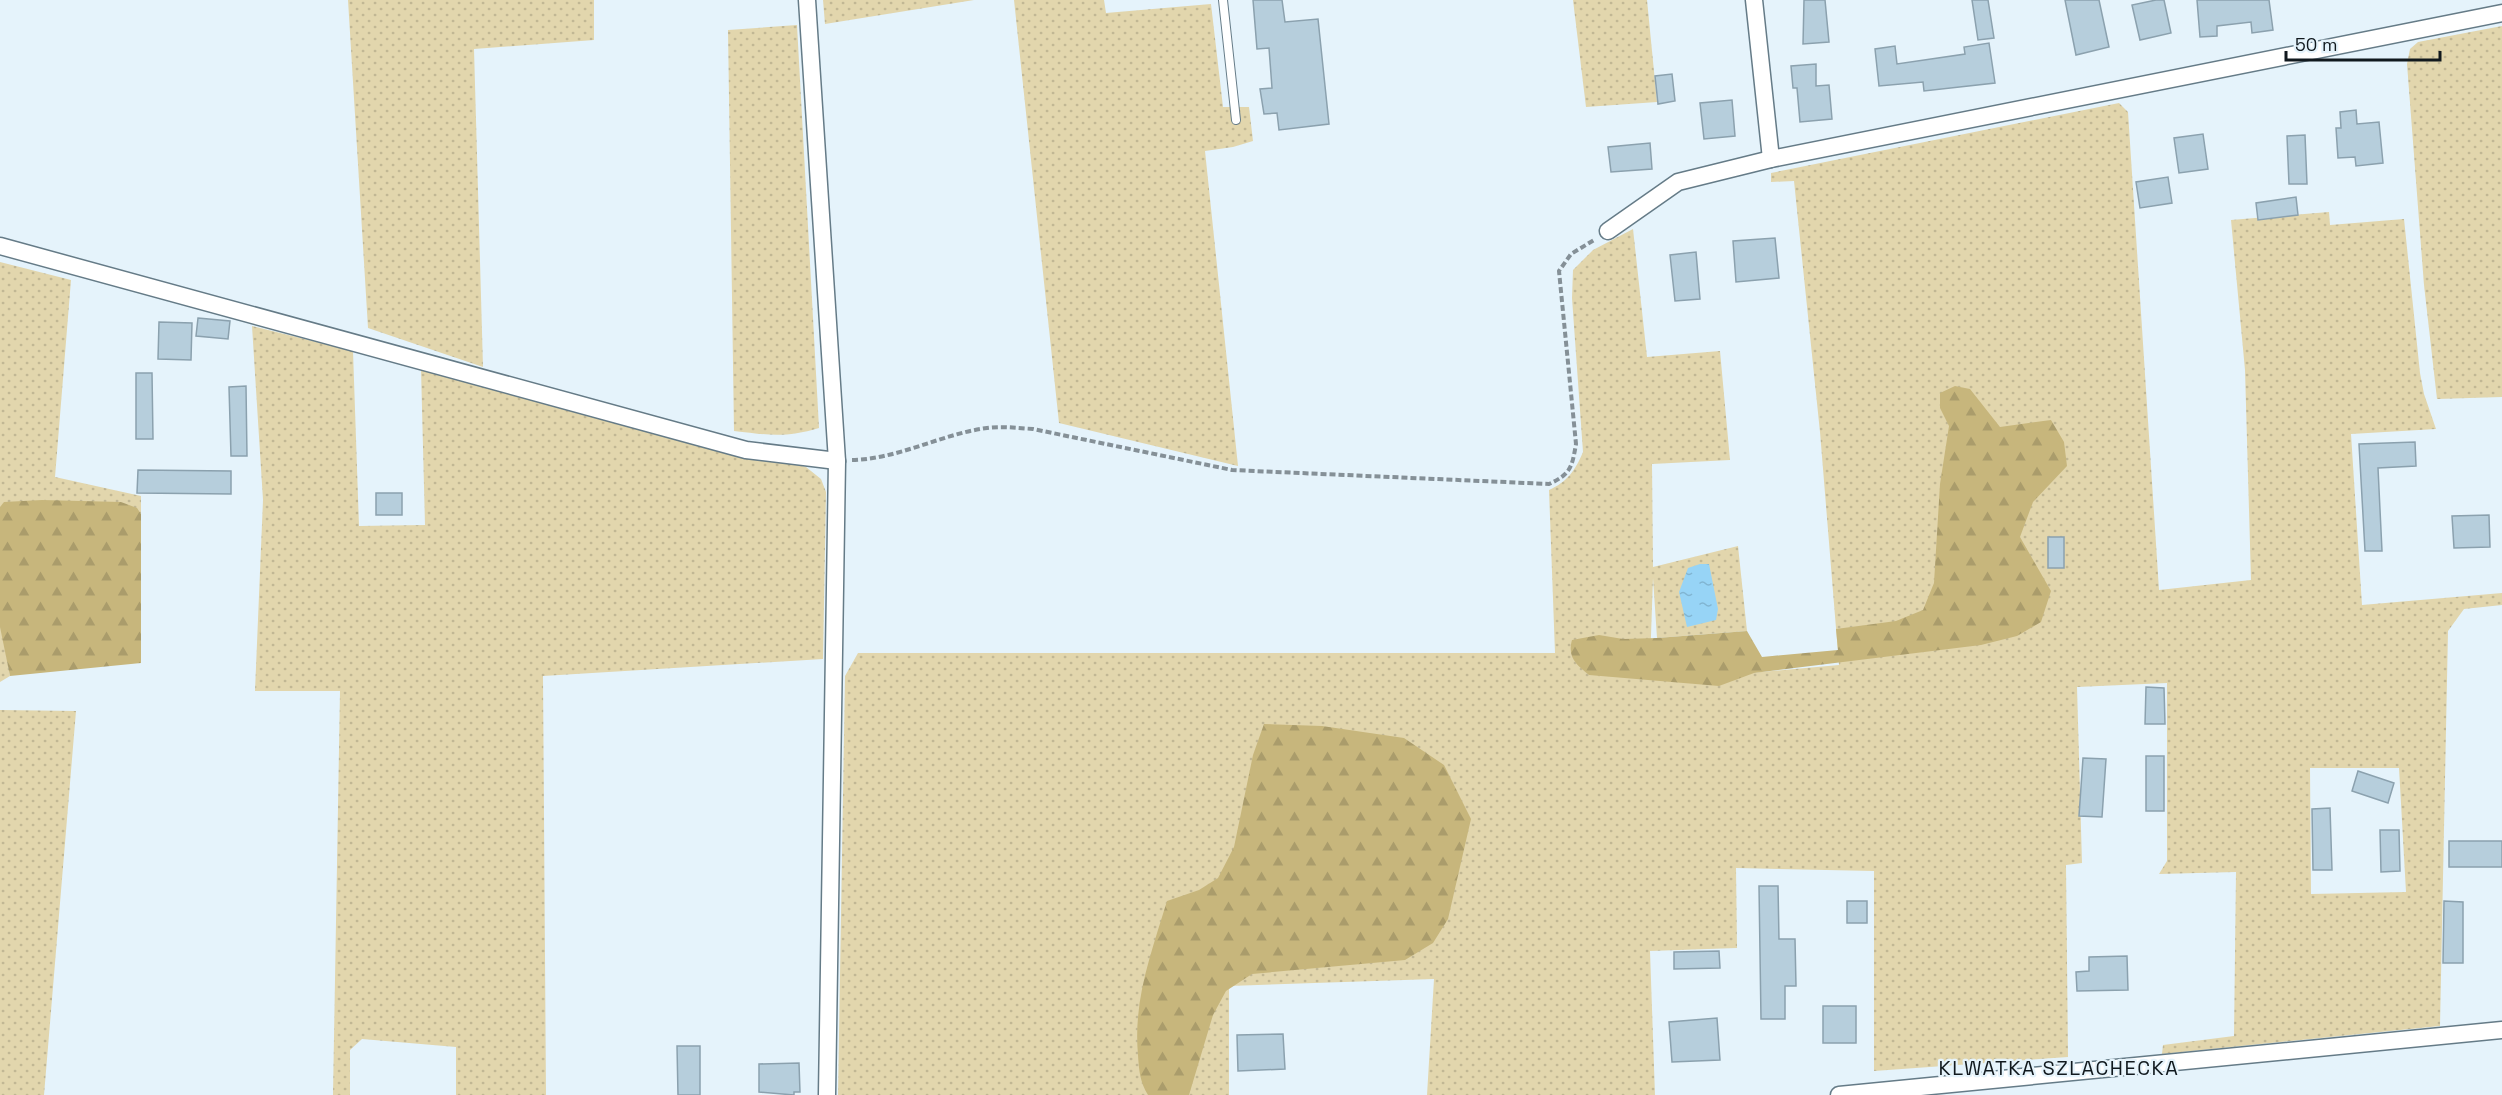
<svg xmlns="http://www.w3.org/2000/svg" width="2502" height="1095" viewBox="0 0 2502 1095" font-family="'Space Grotesk',sans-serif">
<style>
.grass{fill:url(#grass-dots);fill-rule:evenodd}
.forest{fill:url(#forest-firs)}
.water{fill:url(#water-ripples)}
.building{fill:#b6cedc;stroke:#8ba1ae;stroke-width:1.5}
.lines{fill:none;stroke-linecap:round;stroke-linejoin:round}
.lane-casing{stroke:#657b87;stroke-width:10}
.street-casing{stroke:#657b87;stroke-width:19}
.path{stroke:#859097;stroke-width:4;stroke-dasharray:6 3;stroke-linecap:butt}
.lane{stroke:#fff;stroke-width:8}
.street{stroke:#fff;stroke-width:16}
.labels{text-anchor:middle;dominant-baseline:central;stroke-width:4.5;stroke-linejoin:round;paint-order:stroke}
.quarter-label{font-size:20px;letter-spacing:1.5px;fill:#11191e;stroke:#e5f3fb}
</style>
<defs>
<pattern id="grass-dots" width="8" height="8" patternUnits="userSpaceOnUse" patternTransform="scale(1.5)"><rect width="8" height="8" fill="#e2d6ad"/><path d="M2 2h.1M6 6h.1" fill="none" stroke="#c1b794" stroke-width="1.8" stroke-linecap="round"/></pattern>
<pattern id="forest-firs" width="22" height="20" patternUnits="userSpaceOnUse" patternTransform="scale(1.5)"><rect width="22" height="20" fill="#c7b67c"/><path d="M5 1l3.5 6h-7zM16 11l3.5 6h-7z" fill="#aa9c6b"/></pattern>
<pattern id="water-ripples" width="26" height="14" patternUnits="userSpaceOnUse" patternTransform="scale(1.5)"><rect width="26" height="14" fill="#97d4f6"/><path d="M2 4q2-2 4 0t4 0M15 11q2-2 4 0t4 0" fill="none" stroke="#81b5d2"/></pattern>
</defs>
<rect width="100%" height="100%" fill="#e5f3fb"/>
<g class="grass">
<polygon points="348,0 594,0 594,40 474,49 483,367 368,328"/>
<polygon points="823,0 974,0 825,24"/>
<polygon points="1014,0 1104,0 1106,13 1211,4 1223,107 1249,107 1253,141 1233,147 1205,151 1238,466 1059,423"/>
<polygon points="1573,0 1647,0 1657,102 1586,107"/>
<path d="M797 25 819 428C786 438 768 435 734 431L728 30Z"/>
<polygon points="2502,26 2502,397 2437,399 2424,285 2407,64 2410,49 2418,42"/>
<path d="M2119 103 2128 112 2159 590 2251 580 2245 370 2231 220 2329 212 2330 225 2404 219 2420 373 2424 394 2436 429 2351 434 2362 605 2502 593V605L2464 609 2448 631 2440 1026 2162 1054 2163 1045 2234 1036 2236 872 2159 874 2167 861V683L2077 687 2082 863 2066 865 2068 1057 1874 1071V871L1736 868 1737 948 1650 951 1655 1095H1427L1434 979 1229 986V1095H838L845 676 858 653H1555L1549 490C1567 482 1575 471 1583 452L1572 298 1573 270 1593 250 1633 229 1647 357 1720 351 1730 460 1652 464 1653 567 1738 546 1747 631 1657 638 1653 578 1650 664 1750 673 1839 665 1820 432 1794 181 1771 182V173ZM2310 768H2399L2406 892 2311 894Z"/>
<polygon points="0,262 71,280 55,477 141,496 141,514 120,502 0,509"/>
<polygon points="252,326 353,351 359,526 425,525 421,369 806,467 821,479 826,492 823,659 543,676 546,1095 456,1095 456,1047 362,1039 350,1050 350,1095 333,1095 340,691 255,691 263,500"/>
<polygon points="0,618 10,676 0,682"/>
<polygon points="0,710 76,711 44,1095 0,1095"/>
</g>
<g class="forest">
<path d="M1955 386 1970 389 2000 427 2051 420 2064 442 2067 466 2033 502 2020 537 2051 591 2041 622 2017 636 1981 645 1754 673 1719 686 1589 675C1577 665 1567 658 1572 640L1599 635 1623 639 1657 638 1747 631 1762 657 1838 650 1836 629 1896 621 1923 610 1934 583 1940 484 1949 426 1940 408V393Z"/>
<polygon points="42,500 121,502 137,508 141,514 141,663 10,676 0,627 0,507 4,502"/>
<path d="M1264 724 1322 726 1404 738 1444 765 1471 819 1448 919 1433 943 1405 960 1252 974 1226 991 1213 1015 1189 1095H1148C1140 1082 1139 1071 1138 1055 1133 1000 1151 954 1167 901L1199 890 1218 878 1234 847 1253 755Z"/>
</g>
<polygon class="water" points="1700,564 1709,564 1718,609 1716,620 1687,627 1679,592 1688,568"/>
<g class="building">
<polygon points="1253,0 1282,0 1285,22 1318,19 1329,124 1279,130 1277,113 1264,114 1260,89 1272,88 1269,48 1257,49"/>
<polygon points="1804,0 1825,0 1829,42 1803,44"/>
<polygon points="1972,0 1988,0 1994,38 1978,40"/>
<polygon points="2065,0 2099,0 2109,47 2076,55"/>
<polygon points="2156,0 2164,0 2171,33 2140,40 2132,5"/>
<polygon points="2197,0 2269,0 2273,30 2252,33 2251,22 2217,26 2217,36 2200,37"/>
<polygon points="1989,43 1995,83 1924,91 1923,82 1879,86 1875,49 1895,46 1897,64 1965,54 1964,47"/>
<polygon points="1816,64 1816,86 1829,85 1832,119 1800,122 1797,88 1793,88 1791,66"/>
<polygon points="1672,74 1675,101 1658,104 1655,76"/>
<polygon points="1732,100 1735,136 1704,139 1700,103"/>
<polygon points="2356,110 2357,124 2379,122 2383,163 2356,166 2355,157 2338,158 2336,128 2341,128 2340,112"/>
<polygon points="2203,134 2208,169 2179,173 2174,138"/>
<polygon points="2305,135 2307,184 2289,184 2287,136"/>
<polygon points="1650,143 1652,169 1611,172 1608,147"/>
<polygon points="2168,177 2172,203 2140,208 2136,182"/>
<polygon points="2296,197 2298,215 2258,220 2256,203"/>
<polygon points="1775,238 1779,278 1736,282 1733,241"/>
<polygon points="1696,252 1700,299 1675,301 1670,255"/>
<polygon points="198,318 230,321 228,339 196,336"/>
<polygon points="159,322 192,323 191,360 158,359"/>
<polygon points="136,373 152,373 153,439 136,439"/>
<polygon points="246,386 247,456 231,456 229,387"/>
<polygon points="2415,442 2416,466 2378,468 2382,551 2365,551 2359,444"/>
<polygon points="138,470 231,471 231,494 137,493"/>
<rect x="376" y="493" width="26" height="22"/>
<polygon points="2489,515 2490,547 2454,548 2452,516"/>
<rect x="2048" y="537" width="16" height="31"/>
<polygon points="2146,687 2164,688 2165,724 2145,724"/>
<rect x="2146" y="756" width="18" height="55"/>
<polygon points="2083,758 2106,759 2102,817 2079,816"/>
<polygon points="2358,771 2394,783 2388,803 2352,791"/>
<polygon points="2330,808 2332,870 2313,870 2312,809"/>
<polygon points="2380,830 2399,830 2400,871 2381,872"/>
<rect x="2449" y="841" width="53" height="26"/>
<polygon points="1759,886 1778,886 1779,939 1795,939 1796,986 1785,986 1785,1019 1761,1019"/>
<rect x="1847" y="901" width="20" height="22"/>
<polygon points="2444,901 2463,902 2463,963 2443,963"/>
<polygon points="1719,951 1720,968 1674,969 1674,952"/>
<polygon points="2127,956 2128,990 2077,991 2076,972 2089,971 2089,957"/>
<rect x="1823" y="1006" width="33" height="37"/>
<polygon points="1717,1018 1720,1060 1672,1062 1669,1022"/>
<polygon points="1283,1034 1285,1069 1238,1071 1237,1035"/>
<polygon points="677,1046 700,1046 700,1095 678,1095"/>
<polygon points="799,1063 800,1092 794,1092 794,1095 759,1092 759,1064"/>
</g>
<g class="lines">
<defs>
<polyline id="lane" points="1223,0 1236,120"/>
<g id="street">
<polyline points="807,0 837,461 827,1095"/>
<polyline points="1754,0 1771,159"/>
<polyline points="1608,231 1678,182 1771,159 2502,13"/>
<polyline points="0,246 746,450 837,461"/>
<polyline points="1839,1095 2502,1030"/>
</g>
</defs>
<use href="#lane" class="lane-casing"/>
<use href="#street" class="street-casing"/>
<path class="path" d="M852 460C899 459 941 434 987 428 1003 426 1017 428 1033 429L1232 470 1549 484C1571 474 1572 467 1576 444L1559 271 1571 254 1594 240"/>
<use href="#lane" class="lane"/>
<use href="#street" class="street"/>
</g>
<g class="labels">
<g class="quarter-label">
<text x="2059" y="1068">KLWATKA SZLACHECKA</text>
</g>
</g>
<path d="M2286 51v9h154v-9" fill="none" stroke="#11191e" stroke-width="3"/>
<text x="2295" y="51" font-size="18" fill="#11191e" stroke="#e5f3fb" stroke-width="4.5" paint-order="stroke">50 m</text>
</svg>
